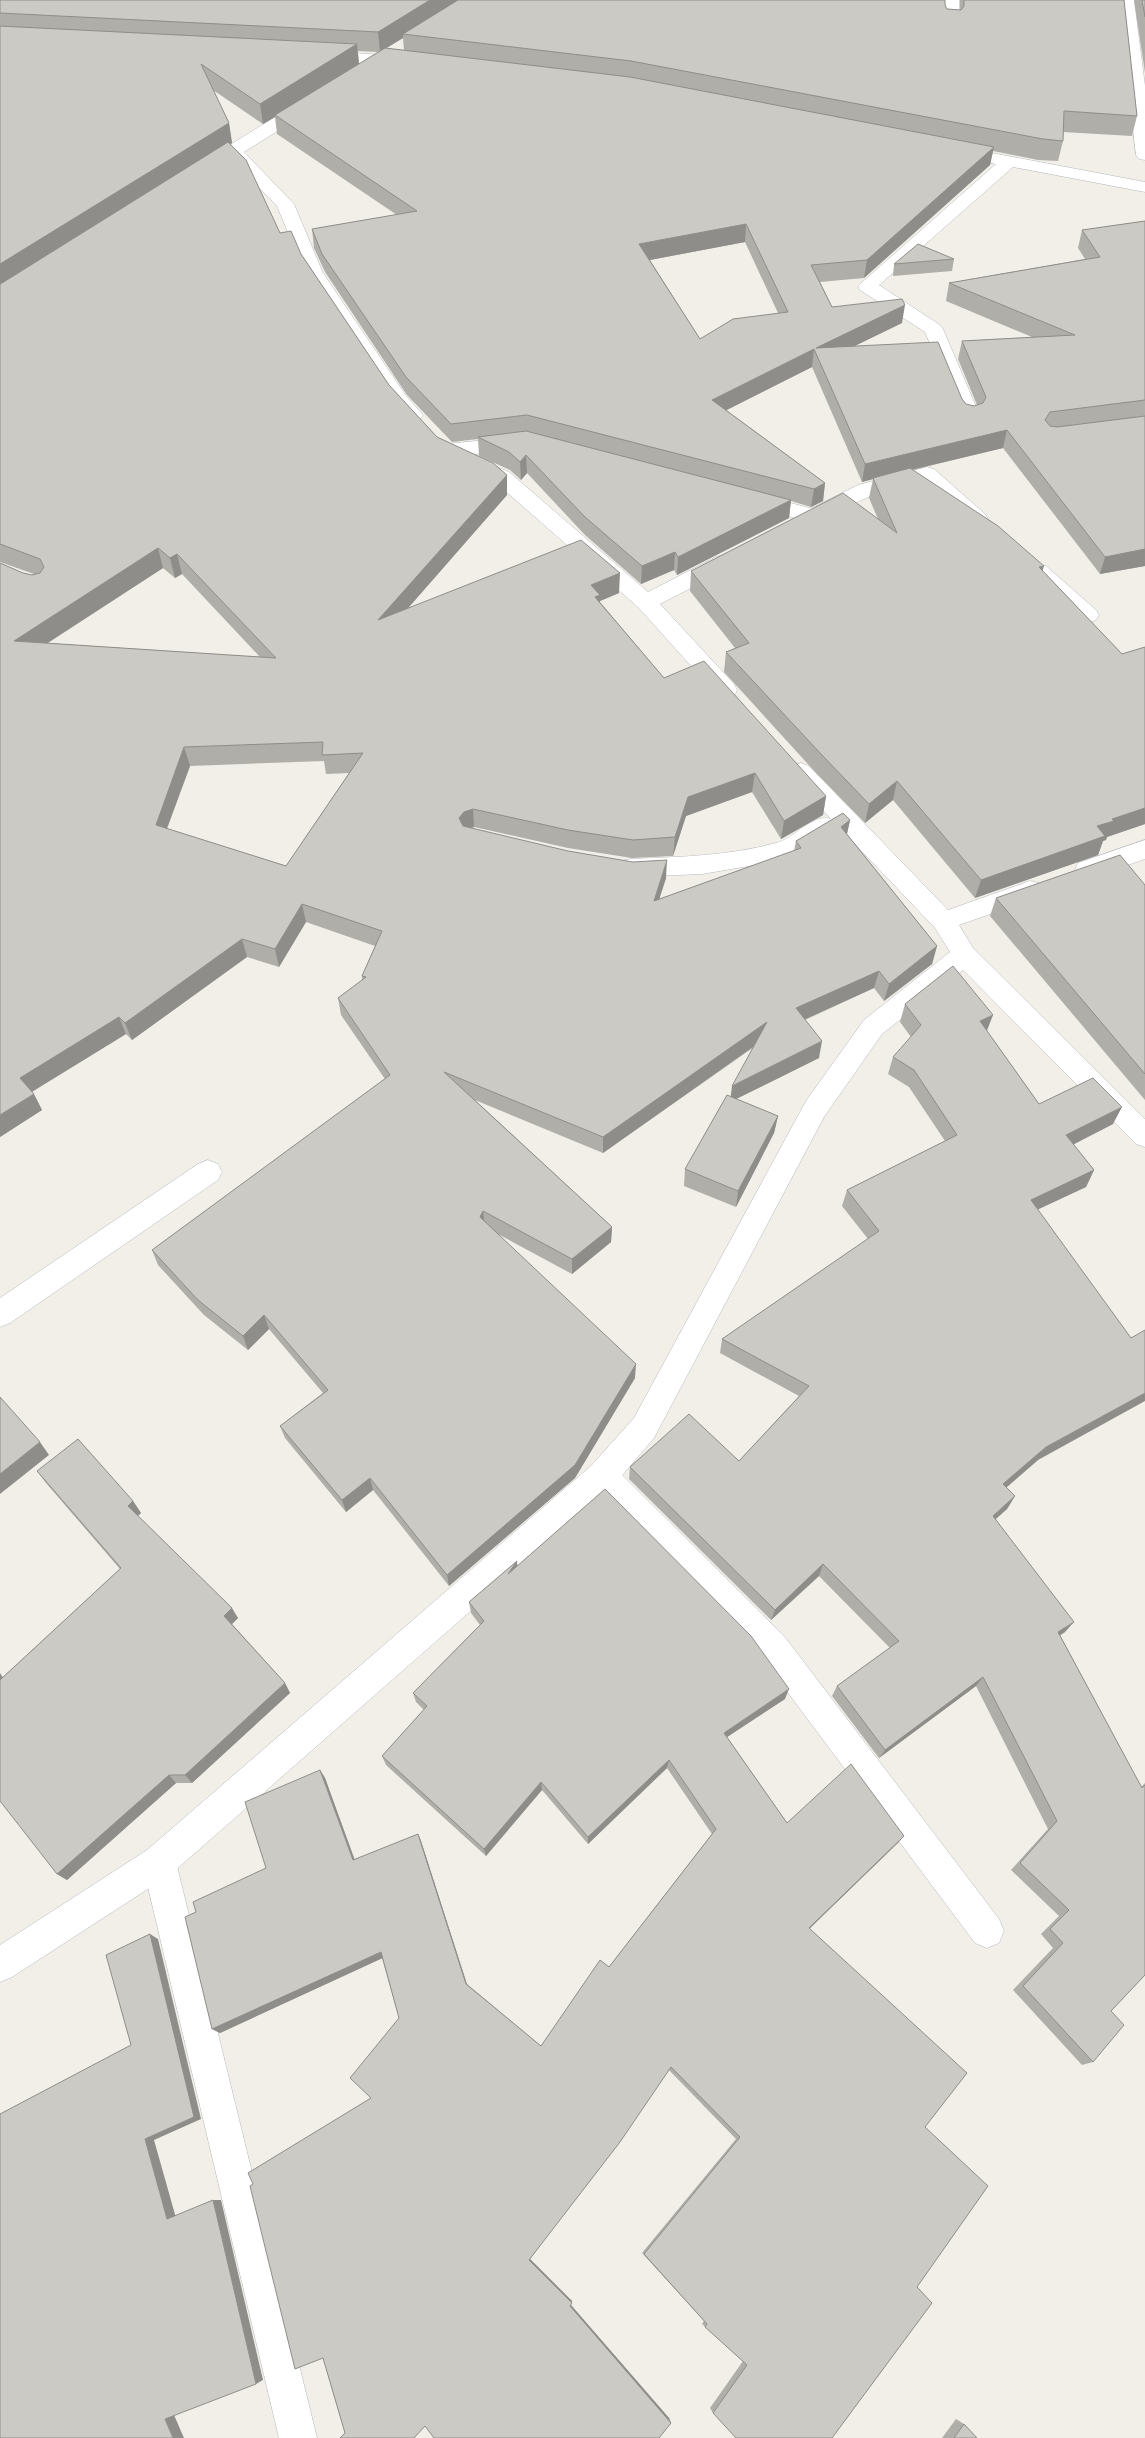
<svg xmlns="http://www.w3.org/2000/svg" width="1145" height="2438" viewBox="0 0 1145 2438" font-family="Helvetica,sans-serif">
<style>
.lines{fill:none;stroke-linecap:round;stroke-linejoin:round}
.lane-casing{stroke:#b5b8bc;stroke-width:1}
.street-casing{stroke:#b5b8bc;stroke-width:1}
.lane{fill:#fff;fill-rule:evenodd}
.street{fill:#fff;fill-rule:evenodd}
.wall{fill:#afaea9;fill-rule:evenodd}
.shaded-wall{fill:#8f8d8a}
.building{fill:#cccac5;stroke:#8f8d8a;fill-rule:evenodd}
</style>
<rect width="100%" height="100%" fill="#f1efe8"/>
<g class="lines">
<defs>
<g id="lane">
<polygon points="943,0 959,0 959,25 957,28 945,28 943,25"/>
<polygon points="515,437 522,438 525,443 522,448 447,458 440,456 437,451 440,446 447,444"/>
<polygon points="753,493 821,511 824,516 821,521 814,523 746,505 743,500 746,495"/>
<polygon points="602,1462 613,1466 784,1636 999,1919 1004,1931 999,1943 987,1948 975,1943 762,1658 591,1486 587,1476 591,1466"/>
<polygon points="159,1845 171,1850 176,1862 317,2438 279,2438 142,1862 147,1850"/>
</g>
<g id="street">
<polygon points="1118,0 1134,0 1145,86 1145,160 1139,159 1136,155"/>
<polygon points="320,50 404,57 410,58 412,62 410,66 404,67 314,59 312,55 314,51"/>
<path d="M307 100 313 101 316 105 313 109 244 152 294 204 323 273 406 396 423 415 420 419C406 423 401 414 392 404L305 273 277 206 231 159 218 165 212 164 209 160 212 156 301 101Z"/>
<polygon points="955,146 1145,182 1145,192 1013,167 879,285 940,325 943,329 980,416 977,420 970,422 963,420 960,416 925,332 860,290 858,286 996,164 949,155 946,151 949,147"/>
<polygon points="475,458 509,472 648,592 716,557 724,555 732,557 735,562 732,567 660,604 734,684 737,690 734,696 726,698 718,696 638,607 495,482 468,470 465,465 468,460"/>
<polygon points="927,467 934,469 985,514 988,519 985,524 978,526 971,524 923,482 872,495 824,519 817,521 810,519 807,514 810,509 858,485"/>
<polygon points="1038,564 1046,566 1096,610 1099,615 1096,620 1088,623 1080,620 1030,576 1027,571 1030,566"/>
<path d="M801 763 809 766 948 910 1030 881 1039 883 1042 890 1039 897 959 925 973 948 1145 1119V1147L1136 1144 963 970 882 1034 824 1117 654 1438 613 1486 171 1874 12 1977 0 1982V1945L147 1850 591 1466 634 1418 806 1101 864 1020 950 952 935 928 837 825 834 832 793 857 784 860 702 874 630 877 621 875 618 868 621 861 630 859C679 857 729 856 776 843 794 839 813 813 831 819L789 772 793 766Z"/>
<polygon points="1145,840 1145,859 1087,879 1078,877 1075,870 1078,863"/>
<polygon points="208,1160 218,1164 222,1172 218,1180 10,1323 0,1327 0,1298 198,1164"/>
</g>
</defs>
<use href="#lane" class="lane-casing"/>
<use href="#street" class="street-casing"/>
<use href="#lane" class="lane"/>
<use href="#street" class="street"/>
</g>
<g class="wall">
<path d="M0 0 945 5 947 9 960 10V0H1124L1137 116 1132 136 1063 132V141L1058 161 1038 160 993 151 990 165 864 278 820 282 832 307 902 323 854 346 962 399 966 404 974 406 977 405 958 359 962 341 1032 337 946 301 949 283 1085 259 1078 248 1082 230 1145 221V566L1100 574 1003 448 912 470 1043 571 1122 654 1145 647V824L1107 837 1106 840 1103 841 1098 855 975 898 893 800 865 823 817 774 724 672 726 652 735 648 690 591 691 571 878 519 869 498 873 479 862 482 812 367 726 410 825 483 823 501 811 507 791 501 789 518 677 575 674 570 641 584 585 535 527 473 521 480 510 470 479 456 478 439 452 442 407 395 325 272 314 248 312 229 397 215 277 134 275 117 263 124 213 90 229 123 232 143 231 144 280 233 301 254 389 385 437 437 507 475V495L408 608 619 593 600 601V602L664 678 826 796 823 815 781 839 752 792 686 816 673 856 632 858 568 848 474 827 471 828 666 878 659 899 794 851 796 841 850 820 847 834 937 946 932 964 884 1001 874 988 805 1020 819 1058 736 1099 778 1116 774 1133 736 1207 684 1186 685 1169 731 1097 754 1047 603 1153 475 1100 612 1227 611 1242 572 1274 498 1234 635 1378 575 1478 449 1586 373 1490 346 1512 285 1438 280 1426 323 1393 269 1329 248 1350 204 1315 158 1265 152 1250 385 1079 341 1015 338 998 362 980V976L375 946 306 922 279 967 247 957 132 1040 126 1034 32 1092 42 1110 0 1137V563L23 573 32 575 34 574 0 562ZM403 38 404 50 386 48ZM358 51 378 52 359 64ZM745 242 778 313 700 339 650 260ZM163 568 175 578 182 574 260 657 48 643ZM324 761 326 774 349 773 286 866 167 829 190 766Z"/>
<polygon points="1134,0 1145,0 1145,73"/>
<polygon points="954,259 952,271 893,276 894,264"/>
<polygon points="1145,885 1145,1100 990,916 996,898"/>
<polygon points="905,1004 987,1031 1039,1104 1113,1124 1073,1144 1094,1170 1086,1187 1038,1209 1038,1460 1006,1488 1015,1496 1007,1509 995,1519 1065,1632 1060,1635 1141,1787 1145,1783 1145,1975 1111,2011 1093,2062 1082,2065 1013,1990 1053,1948 1041,1934 1059,1916 1011,1870 1048,1829 976,1686 879,1758 832,1696 837,1686 890,1648 819,1576 771,1620 629,1479 630,1467 739,1461 799,1396 720,1353 722,1339 868,1239 842,1206 847,1190 945,1141 909,1087 888,1074 893,1057 911,1037 900,1022"/>
<polygon points="37,1471 133,1501 141,1513 138,1516 238,1618 232,1624 285,1683 290,1693 192,1783 176,1783 67,1880 57,1874 3,1677 120,1569 46,1483"/>
<polygon points="517,1561 517,1567 785,1699 727,1737 787,1823 904,1836 809,1929 925,2127 713,2413 710,2408 743,2361 702,2324 704,2321 642,2253 736,2139 669,2070 530,2259 572,2301 571,2305 669,2418 671,2423 425,2426 345,2433 323,2358 253,2184 371,2098 399,2018 382,1958 220,2033 212,2029 196,1912 266,1868 320,1770 325,1778 355,1860 418,1834 421,1841 467,1984 541,2046 609,1967 712,1834 667,1768 588,1844 542,1790 486,1856 386,1765 382,1756 424,1710 416,1702 413,1693 480,1625 471,1613 469,1602"/>
<polygon points="956,2419 964,2424 977,2438 942,2438"/>
</g>
<g class="shaded-wall">
<polygon points="430,0 464,0 403,34 403,38 380,52 378,32"/>
<polygon points="357,44 359,65 275,115 275,117 263,124 260,104"/>
<polygon points="229,123 232,143 0,288 0,264"/>
<polygon points="994,147 990,165 864,278 867,260"/>
<polygon points="746,224 745,242 639,262 639,244"/>
<polygon points="905,305 902,323 820,363 816,348"/>
<polygon points="814,349 812,367 711,418 712,400"/>
<polygon points="1007,430 1003,448 873,479 873,478 873,479 862,482 865,464"/>
<polygon points="526,455 527,473 521,480 520,462"/>
<polygon points="507,475 507,495 381,639 378,620"/>
<polygon points="825,483 823,501 811,507 814,489"/>
<polygon points="791,500 789,518 677,575 678,557"/>
<polygon points="158,548 163,568 21,660 14,641"/>
<polygon points="1145,549 1145,566 1100,574 1105,557"/>
<polygon points="675,552 674,570 641,584 642,566"/>
<polygon points="177,554 182,574 175,578 170,558"/>
<polygon points="1044,566 1038,586 1039,567"/>
<polygon points="620,573 619,593 600,601 600,614 591,585"/>
<polygon points="184,747 190,766 161,844 156,825"/>
<polygon points="755,773 752,792 686,816 673,856 675,837 688,797"/>
<polygon points="897,781 893,800 865,823 869,804"/>
<polygon points="826,796 823,815 781,839 784,821"/>
<polygon points="1145,808 1145,824 1107,837 1106,840 1103,841 1098,855 975,898 981,880 1112,819"/>
<polygon points="473,809 474,827 465,830 459,818 464,812"/>
<polygon points="850,820 846,838 841,827"/>
<polygon points="667,860 666,878 653,919 654,901"/>
<polygon points="302,904 306,922 279,967 275,949"/>
<polygon points="242,939 247,957 132,1040 125,1023"/>
<polygon points="937,946 932,964 884,1001 889,984"/>
<polygon points="879,971 874,988 792,1025 796,1008"/>
<polygon points="993,1015 986,1033 980,1021"/>
<polygon points="119,1017 126,1034 28,1094 20,1078"/>
<polygon points="767,1022 764,1039 603,1153 603,1137"/>
<polygon points="822,1041 819,1058 730,1102 732,1086"/>
<polygon points="34,1094 42,1110 0,1137 0,1115"/>
<polygon points="1122,1107 1113,1124 1059,1152 1066,1135"/>
<polygon points="778,1116 774,1133 736,1207 738,1191"/>
<polygon points="1094,1170 1086,1187 1024,1216 1031,1200"/>
<polygon points="483,1211 485,1227 480,1217"/>
<polygon points="612,1227 611,1242 572,1274 572,1259"/>
<polygon points="264,1315 269,1329 248,1350 243,1336"/>
<polygon points="636,1364 635,1378 575,1478 449,1586 447,1575"/>
<polygon points="1145,1393 1145,1401 1038,1460 995,1497 1003,1484 1046,1447"/>
<polygon points="40,1442 49,1455 0,1494 0,1474"/>
<polygon points="370,1478 373,1490 346,1512 342,1500"/>
<polygon points="1015,1496 1007,1509 986,1528 993,1516"/>
<polygon points="133,1501 141,1513 135,1518 128,1506"/>
<polygon points="517,1561 518,1572 508,1574"/>
<polygon points="823,1564 819,1576 771,1620 775,1610"/>
<polygon points="232,1608 238,1618 230,1626 224,1616"/>
<polygon points="1074,1622 1065,1632 1049,1643 1058,1632"/>
<polygon points="0,1673 10,1689 0,1680"/>
<polygon points="983,1677 976,1686 879,1758 885,1750"/>
<polygon points="285,1683 290,1693 192,1783 185,1775"/>
<polygon points="789,1689 785,1699 721,1741 724,1733"/>
<polygon points="669,1760 667,1768 588,1844 588,1837"/>
<polygon points="320,1770 325,1778 357,1867 353,1860"/>
<polygon points="169,1775 176,1783 67,1880 57,1874"/>
<polygon points="541,1782 542,1790 486,1856 484,1849"/>
<polygon points="418,1834 421,1841 468,1988 466,1984"/>
<polygon points="904,1836 898,1843 804,1934 809,1928"/>
<polygon points="150,1934 158,1939 201,2119 154,2140 176,2218 167,2219 145,2139"/>
<polygon points="381,1952 385,1957 220,2033 212,2029"/>
<polygon points="213,2200 221,2200 263,2380 256,2384"/>
<polygon points="530,2259 572,2301 572,2303 529,2260"/>
<polygon points="570,2304 669,2418 671,2423 570,2306"/>
<polygon points="174,2415 184,2438 173,2438 165,2419"/>
</g>
<g class="building">
<polygon points="0,0 430,0 378,32 0,13"/>
<polygon points="458,0 945,0 945,5 947,9 961,10 964,6 964,0 1124,0 1137,116 1064,111 1063,141 1043,139 631,61 403,34"/>
<polygon points="1142,0 1145,0 1145,17"/>
<polygon points="0,26 357,44 260,104 201,64 229,123 0,264"/>
<path d="M385 48 630 77 994 147 867 260 811 265 832 307 902 299 905 305 816 348 938 342 962 399 966 404 974 406 983 403 986 397 962 341 1075 335 949 283 1100 257 1082 230 1145 221V400L1050 412 1045 420 1050 426 1057 427 1145 416V549L1105 557 1007 430 865 464 814 349 712 400 825 483 814 489 527 415 451 424 406 377 322 254 312 229 417 211 275 115ZM746 224 788 312 733 319 700 339 639 244Z"/>
<path d="M228 142 246 160 280 233 291 231 301 254 389 385 437 437 493 463 507 475 378 620 581 540 620 573 591 585 600 595 595 597 664 678 704 661 826 796 784 821 755 773 688 797 675 837 633 840 568 830 473 809 464 812 459 818 463 826 568 851 633 862 667 860 654 901 801 848 796 841 843 813 850 820 841 827 937 946 889 984 879 971 796 1008 822 1041 732 1086 767 1022 603 1137 444 1072 612 1227 572 1259 483 1211 480 1217 636 1364 575 1465 447 1575 370 1478 342 1500 280 1426 328 1390 264 1315 243 1336 198 1300 152 1250 390 1075 338 998 366 977 362 976 382 931 302 904 275 949 242 939 125 1023 119 1017 20 1078 34 1094 0 1115V563L23 573 32 575 40 573 44 567 40 559 0 544V284L2 283ZM158 548 170 558 177 554 276 658 14 641ZM323 742 322 755 363 753 286 866 156 825 184 747Z"/>
<polygon points="918,244 954,259 894,264"/>
<polygon points="526,431 791,500 678,557 675,552 642,566 585,517 526,455 520,462 509,452 478,437"/>
<polygon points="910,468 998,526 1044,566 1039,567 1122,654 1145,647 1145,808 1112,819 1114,821 1097,826 1105,836 981,880 897,781 869,804 821,754 726,652 749,643 691,571 843,493 897,533 873,478"/>
<polygon points="1120,855 1145,885 1145,1074 996,898"/>
<polygon points="953,966 993,1015 980,1021 1039,1104 1093,1078 1122,1107 1066,1135 1094,1170 1031,1200 1131,1338 1145,1330 1145,1393 1046,1447 1003,1484 1015,1496 993,1516 1074,1622 1058,1632 1142,1788 1145,1785 1145,1975 1111,2011 1124,2025 1093,2062 1023,1986 1063,1943 1050,1929 1069,1910 1020,1863 1057,1821 983,1677 885,1750 837,1686 899,1641 823,1564 775,1610 630,1467 689,1414 739,1461 809,1386 722,1339 879,1231 847,1190 957,1135 914,1070 893,1057 921,1025 905,1004"/>
<polygon points="727,1095 778,1116 738,1191 685,1169"/>
<polygon points="0,1397 40,1442 0,1474"/>
<polygon points="78,1439 133,1501 128,1506 232,1608 224,1616 285,1683 185,1775 169,1775 57,1874 0,1801 0,1680 121,1568 37,1471"/>
<polygon points="605,1489 751,1636 789,1689 724,1733 787,1823 851,1764 904,1836 809,1928 967,2073 925,2127 988,2186 917,2287 932,2303 832,2438 736,2438 713,2413 747,2365 705,2327 707,2324 644,2254 740,2137 671,2067 620,2142 529,2260 572,2303 570,2306 671,2423 659,2438 434,2438 425,2426 414,2438 340,2438 345,2433 323,2358 295,2369 250,2186 253,2184 248,2173 371,2098 350,2078 399,2018 381,1952 212,2029 185,1917 196,1912 193,1902 266,1868 245,1802 320,1770 353,1860 418,1834 466,1984 541,2046 600,1960 609,1967 716,1829 669,1760 588,1837 541,1782 484,1849 382,1756 427,1706 413,1693 484,1621 469,1602 517,1561 508,1574"/>
<polygon points="150,1934 194,2117 145,2139 167,2219 213,2200 256,2384 165,2419 173,2438 0,2438 0,2114 131,2045 106,1955"/>
<polygon points="964,2424 977,2438 954,2438"/>
</g>
</svg>
